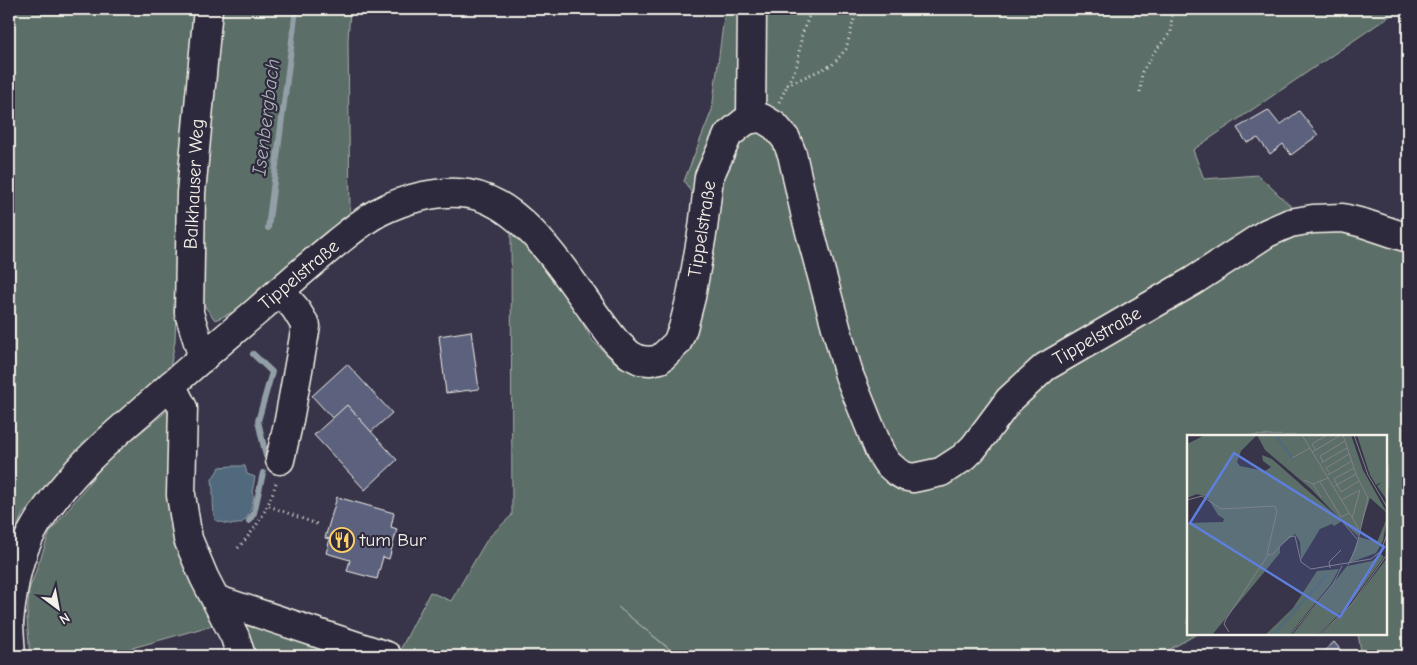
<svg xmlns="http://www.w3.org/2000/svg" width="1417" height="665" viewBox="0 0 1417 665" font-family="'Comic Neue',sans-serif">
<style>
.green{fill:#5b6e67;stroke:#a8b0a8}
.water{fill:#51697c;stroke:#929fa7}
.lines{fill:none;stroke-linecap:round;stroke-linejoin:round}
.stream{stroke:#929fa7;stroke-width:6}
.building{fill:#5c627e;stroke:#f4f1e8}
.minor-casing{stroke:#f4f1e8;stroke-width:31}
.path{stroke:#f4f1e8;stroke-width:3;stroke-dasharray:1 4;stroke-linecap:butt}
.minor{stroke:#2f2a3d;stroke-width:28}
.labels{text-anchor:middle;dominant-baseline:central;stroke-width:4.5;stroke-linejoin:round;paint-order:stroke}
.street-label{font-size:19px;fill:#f4f1e8;stroke:#2f2a3d}
.poi-label{font-size:19px;fill:#f4f1e8;stroke:#2f2a3d;text-anchor:start}
.water-label{font-size:20px;font-style:italic;fill:#abb4b7;stroke:#2f2a3d}
.inset-river{fill:none;stroke:#51697c;stroke-width:2.5}
.inset-road{fill:none;stroke:#838089;stroke-width:1}
.view{fill:#5e7fdd;fill-opacity:0.15;stroke:#5e7fdd;stroke-width:2.5}
.inset-edge{fill:none;stroke:#f4f1e8;stroke-width:2.5}
</style>
<rect width="100%" height="100%" fill="#38354a"/>
<filter id="ink" filterUnits="userSpaceOnUse"><feTurbulence type="fractalNoise" baseFrequency=".02" numOctaves="2"/><feDisplacementMap in="SourceGraphic" scale="10" xChannelSelector="R" yChannelSelector="G"/><feConvolveMatrix kernelMatrix="1 2 1 2 8 2 1 2 1" color-interpolation-filters="sRGB"/></filter>
<g filter="url(#ink)">
<g class="green">
<polygon points="16,9 199,9 180,190 175,341 169,374 93,441 22,515 9,550 9,41"/>
<polygon points="221,9 350,9 348,40 350,215 269,281 240,309 215,320 200,300 202,191"/>
<polygon points="725,9 1400,9 1193,150 1204,179 1258,175 1300,215 1365,231 1408,253 1408,656 1362,656 1358,634 1386,634 1386,436 1188,436 1188,634 1197,634 1158,656 675,656 671,650 618,607 670,650 673,656 397,656 430,592 451,601 488,538 512,515 511,223 552,270 592,340 620,367 660,371 711,224 684,181 712,110"/>
<polygon points="172,407 217,624 104,656 30,656 27,619 29,590 50,532 108,459"/>
<polygon points="234,611 380,656 236,656"/>
</g>
<path class="water" d="M232 466H245L247 474 255 477 252 492 254 497C248 523 243 530 215 520 212 506 214 493 212 479L220 467Z"/>
<g class="lines">
<g class="stream">
<polyline points="268,228 296,9"/>
<polyline points="253,354 272,372 258,421 266,456"/>
<polyline points="249,521 254,513 263,473"/>
</g>
</g>
<g class="building">
<polygon points="1268,110 1280,125 1299,111 1318,135 1291,155 1283,144 1270,154 1258,138 1247,143 1237,128"/>
<polygon points="471,331 479,389 446,393 439,336"/>
<polygon points="347,364 392,413 371,432 347,405 333,419 312,396"/>
<polygon points="347,405 397,460 365,490 314,435"/>
<polygon points="337,497 394,513 391,527 397,529 389,559 383,557 377,579 347,571 350,560 326,553 330,539 325,538"/>
<polygon points="1334,642 1346,656 1319,656"/>
</g>
<g class="lines">
<defs>
<g id="minor">
<polyline points="751,119 752,9"/>
<polyline points="203,358 189,313 191,193 208,9"/>
<polyline points="171,385 183,408 181,495 188,539 204,577 235,637 241,656"/>
<polyline points="280,460 289,420 306,326 295,308 280,291"/>
<polyline points="218,600 387,656"/>
<path d="M9 622C13 587 17 556 36 525 63 480 103 444 143 410 180 377 218 344 256 312 283 288 309 265 336 243 350 232 364 220 379 212 404 199 440 189 469 194 533 205 577 296 617 343L630 355 640 360 650 361 660 359 677 343 683 328 691 297 703 228 709 177 728 135 744 122 751 119 762 118 775 126 786 139 792 154 806 217 849 375 880 452 887 463 896 471 904 476 913 478 941 472 964 457 974 447 1009 400 1045 367 1193 281 1267 233 1290 223 1313 219 1343 218 1363 223 1408 238"/>
<polyline points="9,625 11,656"/>
</g>
</defs>
<use href="#minor" class="minor-casing"/>
<g class="path">
<polyline points="787,85 832,65 846,49 856,12 855,9"/>
<polyline points="1140,92 1142,72 1155,51 1171,32 1172,9"/>
<polyline points="779,102 797,65 802,34 812,9"/>
<polyline points="269,506 319,525"/>
<path d="M238 548C258 526 267 511 276 483"/>
</g>
<use href="#minor" class="minor"/>
</g>
</g>
<defs>
<symbol id="restaurant-ring" viewBox="-11 -11 22 22"><circle r="9.5" fill="#2f2a3d" stroke="#ffd166" stroke-width="1.5"/><path d="M-5-6h1v4h1v-4h1v4h1v-4h1v5L-1.5 .5V6h-2V.5L-5-1ZM5-6V6H3V1.5H1.5Q1.5-4 5-6Z" fill="#ffd166"/></symbol>
</defs>
<g fill-rule="evenodd">
<use href="#restaurant-ring" x="328" y="526" width="28" height="28"/>
</g>
<g class="labels">
<g class="street-label">
<text transform="translate(194 184) rotate(-87)">Balkhauser Weg</text>
<text transform="translate(702 229) rotate(-81)">Tippelstraße</text>
<text transform="translate(299 275) rotate(-40)">Tippelstraße</text>
<text transform="translate(1097 336) rotate(-30)">Tippelstraße</text>
</g>
<g class="poi-label">
<text x="360" y="540">tum Bur</text>
</g>
<g class="water-label">
<text transform="translate(266 117) rotate(-83)">Isenbergbach</text>
</g>
</g>
<g transform="translate(1187 435)">
<rect width="200" height="200" fill="#38354a"/>
<path d="M18 0H164L176 35 200 78 183 63 171 101 155 86 147 91 145 89 133 94 114 125 113 107 108 99 93 111V118L25 200H0V88L36 87 37 84 31 80 20 62 10 59 0 63V9ZM70 0 78 15 124 54 152 83 85 24 75 20 76 26 84 32 78 36 53 31 50 27 54 16ZM170 0H200V65L190 51 195 47 189 50 183 40ZM200 83 196 106 189 118 162 128 172 102 190 107ZM194 119 197 122 163 169 131 200H105L160 131 185 126ZM200 123V200H133L164 170ZM152 134 144 149 102 200H78L106 173 130 136Z" fill="#5b6e67" fill-rule="evenodd"/>
<path class="inset-river" d="M88 0 107 25M86 200 140 140"/>
<path class="inset-road" d="M115 0 172 94M156 0 169 39 181 63 169 113 161 130M167 0 181 40 200 72M129 15 125 9 140 0M125 17 154 0M105 23 123 13M136 27 133 21 158 6M134 28 160 13M167 33 147 44 154 57 172 46M143 39 139 33 162 19M141 40 165 26M117 45 126 49 141 43M133 47 154 82 162 78M126 49 134 62M148 51 169 39M0 65 15 61 34 74 88 71 90 76 80 119 85 120 102 102 108 101 114 127 124 134 184 124 194 116 200 99M154 65 173 55 165 84M155 86 170 104M143 133 142 127 154 115M42 197 37 189 39 184 81 120M103 200 146 149 155 131M132 200 164 170 199 121"/>
<path class="view" d="M47 18 197 112 153 182 3 88Z"/>
<rect width="200" height="200" class="inset-edge"/>
</g>
<rect width="1417" height="665" fill="none" stroke="#2f2a3d" stroke-width="30"/>
<rect x="15" y="15" width="1387" height="635" fill="none" stroke="#f4f1e8" stroke-width="2" filter="url(#ink)"/>
<g transform="translate(58 608) rotate(148)" stroke="#2f2a3d" stroke-width="4" paint-order="stroke">
<path d="M0-4L9 19L0 12L-9 19Z" fill="#f4f1e8"/>
<text y="-8" font-size="14" font-weight="bold" text-anchor="middle" fill="#f4f1e8">N</text>
</g>
</svg>
